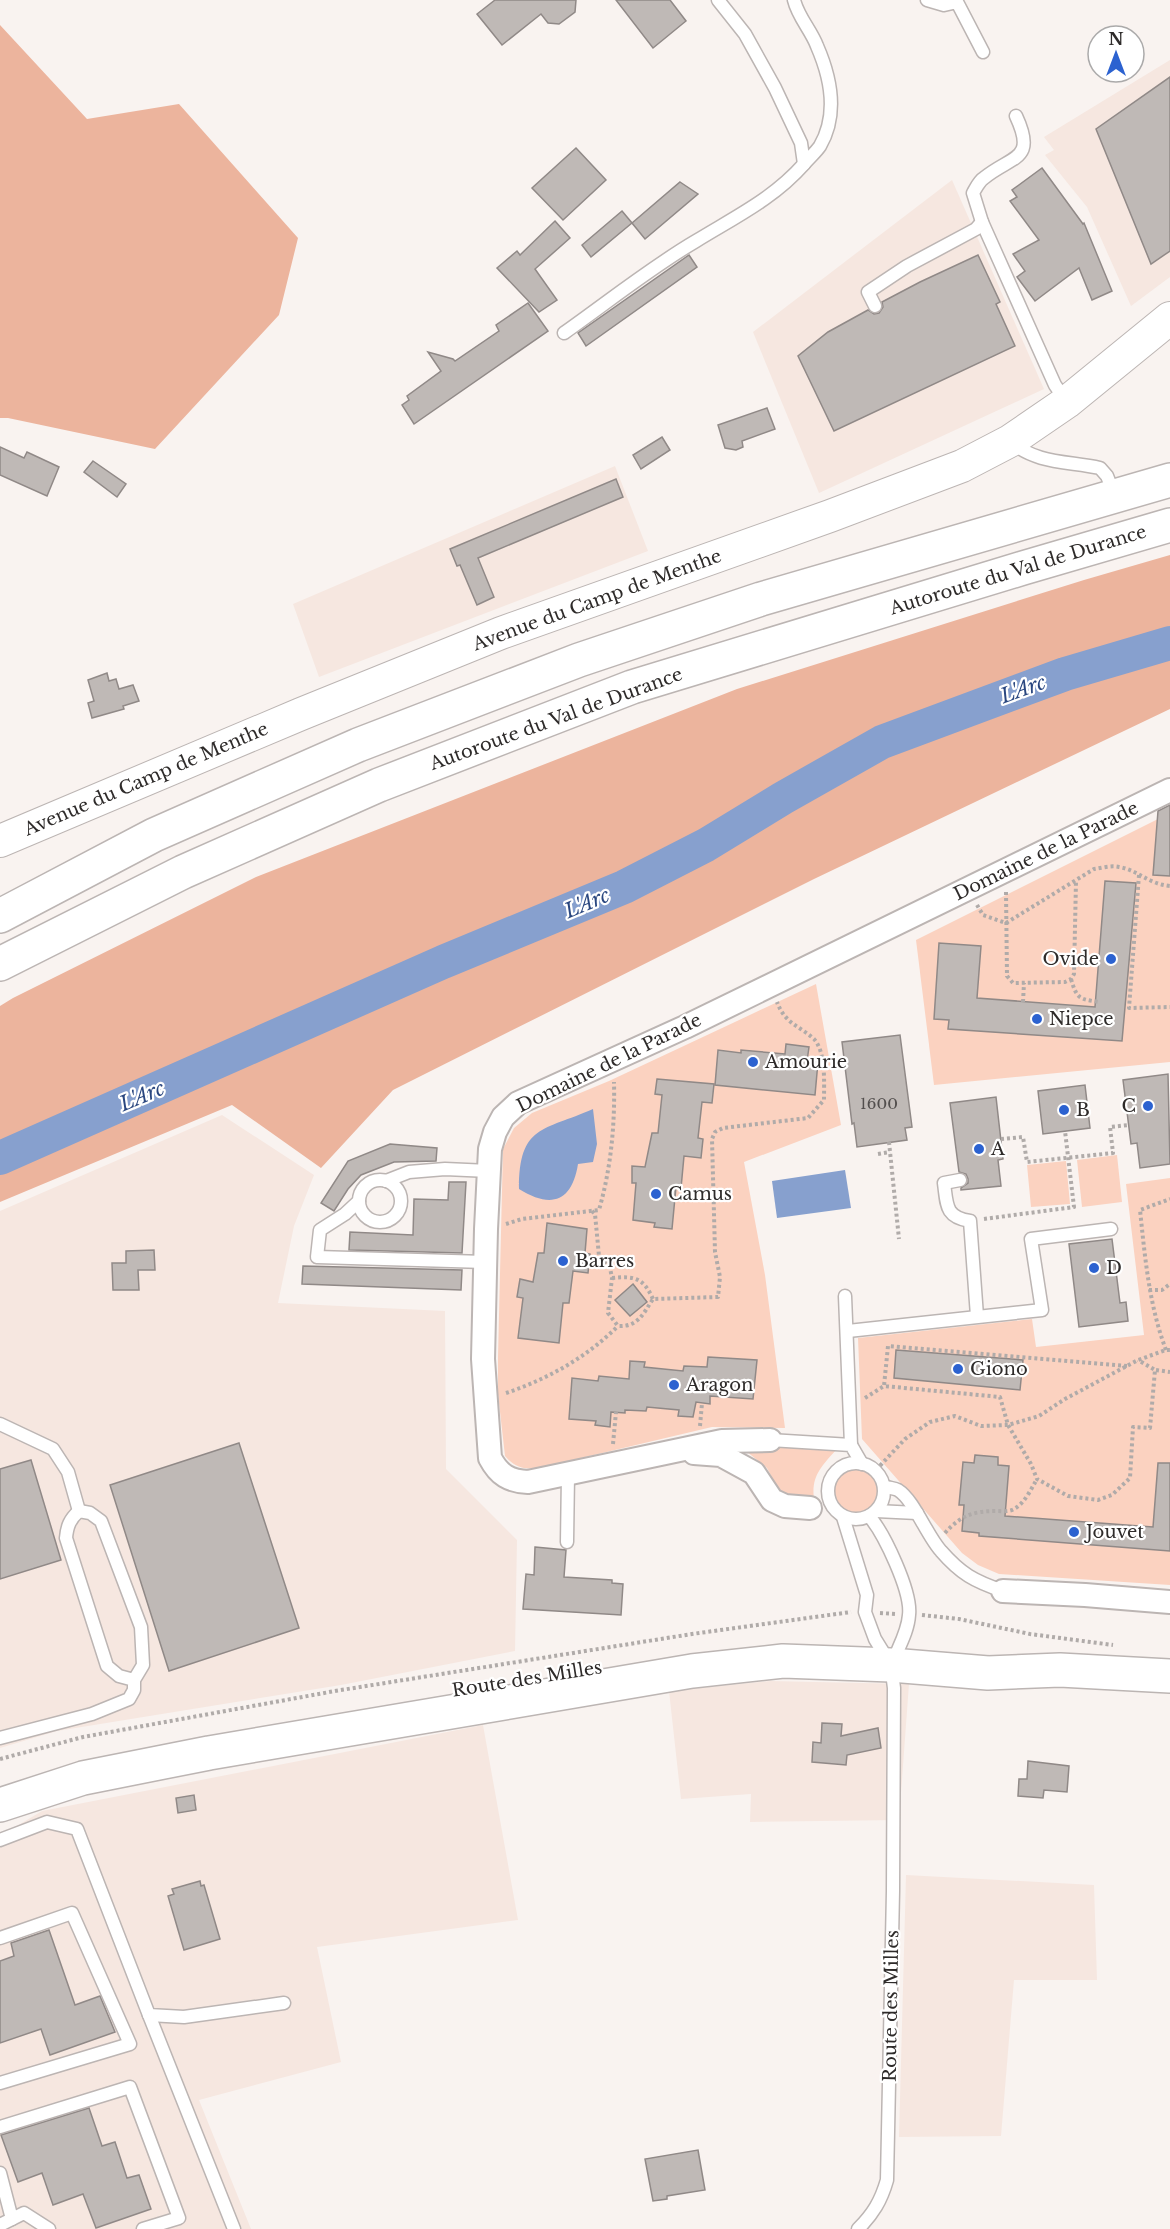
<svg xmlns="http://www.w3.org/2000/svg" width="1170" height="2229" viewBox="0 0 1170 2229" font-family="'Libre Baskerville',serif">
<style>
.built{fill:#f6e7e0}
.green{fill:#fbd2c0}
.forest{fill:#ecb49d}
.water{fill:#87a0ce}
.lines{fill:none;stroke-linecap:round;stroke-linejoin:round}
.river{stroke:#87a0ce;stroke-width:34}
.building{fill:#bfb9b6;stroke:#908987;stroke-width:1.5}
.lane-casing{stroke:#bcb5b3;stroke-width:15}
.street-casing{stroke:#bcb5b3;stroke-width:26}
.secondary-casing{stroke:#bcb5b3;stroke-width:34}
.primary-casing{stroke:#bcb5b3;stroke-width:36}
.highway-casing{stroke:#bcb5b3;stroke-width:36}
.path{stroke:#b0aba9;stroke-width:4;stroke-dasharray:3 3;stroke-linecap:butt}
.lane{stroke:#fff;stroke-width:12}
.street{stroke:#fff;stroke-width:22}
.secondary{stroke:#fff;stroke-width:32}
.primary{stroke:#fff;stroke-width:33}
.highway{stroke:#fff;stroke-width:33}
.poi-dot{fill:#2c62d0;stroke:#fff;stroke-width:2}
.labels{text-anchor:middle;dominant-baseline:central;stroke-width:4.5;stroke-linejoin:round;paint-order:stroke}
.number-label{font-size:15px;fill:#524e4d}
.street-label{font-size:18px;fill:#2e2b2a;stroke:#fff}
.poi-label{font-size:18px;fill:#2e2b2a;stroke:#fff;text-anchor:start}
.water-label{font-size:20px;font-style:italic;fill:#29467f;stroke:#fff}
</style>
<rect width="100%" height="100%" fill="#f9f3f0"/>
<g class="built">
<polygon points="1170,60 1170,277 1131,306 1087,207 1045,155 1054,150 1044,137"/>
<polygon points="952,180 1044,389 819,493 753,332"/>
<polygon points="615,466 648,551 319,677 293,604"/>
<polygon points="222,1115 314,1175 294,1226 278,1303 445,1311 446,1469 517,1540 515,1651 341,1685 57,1731 0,1748 0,1211"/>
<polygon points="770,1681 909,1684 899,1820 750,1822 751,1794 681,1799 669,1691"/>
<polygon points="483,1725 518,1920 317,1947 341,2062 199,2100 251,2229 0,2229 0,1836 42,1811"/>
<polygon points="906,1875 1094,1885 1097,1980 1014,1980 1001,2136 899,2137"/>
</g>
<g class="green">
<polygon points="1170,813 1170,1062 934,1085 916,940"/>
<path d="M816 984 841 1125 744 1162 765 1275 785 1428 712 1427 543 1467C526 1470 516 1469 505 1456L498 1394V1357L503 1149 514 1128 532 1113 609 1081Z"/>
<polygon points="1117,1155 1122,1202 1082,1207 1077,1160"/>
<polygon points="1066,1161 1070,1204 1031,1207 1027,1165"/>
<polygon points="1170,1178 1170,1585 999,1574 978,1565 962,1553 862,1439 858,1338 1032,1319 1036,1347 1144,1335 1126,1184"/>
<path d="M750 1443 836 1450C821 1467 811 1476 814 1500L781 1495 767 1468 746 1451Z"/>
<circle cx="857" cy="1491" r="23"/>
</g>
<g class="forest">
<polygon points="0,25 87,119 179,104 298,238 279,315 155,449 8,418 0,418"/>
<polygon points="1170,555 1170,709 814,879 393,1090 321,1168 232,1105 0,1202 0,1006 13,998 256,877 737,689 1084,580"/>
</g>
<g class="water">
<path d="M593 1109 597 1144 593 1162 578 1164C572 1202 551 1209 519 1189 519 1125 543 1131 593 1109Z"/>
<polygon points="845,1170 851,1208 777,1218 772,1181"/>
</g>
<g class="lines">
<polyline class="river" points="0,1158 443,962 624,887 706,845 783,798 882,742 1065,674 1170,643"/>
</g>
<g class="building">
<polygon points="495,0 576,0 575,12 559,24 548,23 541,14 502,45 477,14"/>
<polygon points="616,0 670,0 686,21 653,48"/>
<polygon points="1170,77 1170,251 1151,264 1096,129"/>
<polygon points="576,148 606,180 563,220 532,188"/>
<polygon points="1042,168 1083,224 1084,223 1112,291 1092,300 1079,268 1035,301 1017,277 1025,271 1013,254 1039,240 1010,201 1017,197 1012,190"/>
<polygon points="680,182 698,194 645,239 632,223"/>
<polygon points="622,211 632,223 591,257 582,245"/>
<polygon points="555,221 570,238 535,269 557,300 539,312 497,268 517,251 520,255"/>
<polygon points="689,255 697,267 586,346 578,333"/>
<polygon points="978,255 1000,302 996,304 1015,346 834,431 798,356 828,332 868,310 874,314 879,313 883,307 882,302 920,282"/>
<polygon points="528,303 548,331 414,424 402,405 409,400 407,396 441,371 428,352 453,359 455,361 499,331 496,325"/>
<polygon points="767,408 775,429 742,441 743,447 736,450 725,448 718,425"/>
<polygon points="662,437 670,450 641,469 633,455"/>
<polygon points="0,447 24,458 27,452 59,467 47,496 0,475"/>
<polygon points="93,461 126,484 117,497 84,472"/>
<polygon points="616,479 623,497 478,558 494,597 477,605 460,565 457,566 450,549"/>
<polygon points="107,673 109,681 116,679 119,689 133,685 139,701 123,706 124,709 92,718 88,703 94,701 88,680"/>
<polygon points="1170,805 1170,876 1153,875 1158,811"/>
<polygon points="1105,881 1136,883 1122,1041 948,1029 949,1020 934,1019 939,943 981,946 977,998 1095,1007"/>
<polygon points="900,1035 912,1127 905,1128 907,1140 857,1147 854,1123 852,1124 842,1042"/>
<polygon points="786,1044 809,1047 807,1061 818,1062 815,1095 715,1085 718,1050 741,1053 741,1050 785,1054"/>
<polygon points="1168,1074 1170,1164 1140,1168 1137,1143 1131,1144 1123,1080"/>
<polygon points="657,1079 714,1084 712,1103 702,1102 698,1138 703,1139 701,1158 684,1156 681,1188 676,1187 672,1229 654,1227 655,1223 633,1220 636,1183 632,1183 632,1166 645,1167 652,1133 658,1133 662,1095 655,1094"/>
<polygon points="1085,1085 1090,1128 1043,1134 1038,1091"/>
<polygon points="996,1097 1003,1159 998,1160 1001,1186 961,1190 961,1188 968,1183 968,1179 966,1174 959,1172 950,1103"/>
<polygon points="390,1144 437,1148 436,1161 394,1162 361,1175 348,1189 334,1211 321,1203 348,1161"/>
<polygon points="449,1182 466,1182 462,1253 349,1250 350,1232 413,1235 414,1199 448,1200"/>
<polygon points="547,1223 587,1229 585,1253 590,1254 588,1273 573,1271 569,1303 563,1303 559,1343 518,1338 523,1298 517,1297 520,1279 533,1282 538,1253 544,1253"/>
<polygon points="1112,1239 1120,1303 1126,1302 1128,1321 1079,1327 1069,1244"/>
<polygon points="154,1250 155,1270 138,1270 139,1290 113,1290 112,1263 126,1263 126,1251"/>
<polygon points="303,1266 462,1270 461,1290 302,1284"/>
<polygon points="633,1284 647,1302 630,1316 615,1300"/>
<polygon points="896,1350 1023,1360 1020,1390 894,1378"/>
<polygon points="708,1357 757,1360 753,1399 710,1396 710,1404 696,1402 693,1417 678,1416 679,1410 647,1407 646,1411 625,1410 625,1413 611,1412 610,1427 595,1425 596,1421 569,1419 572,1378 598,1381 599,1376 629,1379 630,1361 645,1362 644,1367 683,1371 684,1366 707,1367"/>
<polygon points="239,1443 299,1628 169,1671 110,1485"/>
<polygon points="975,1455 998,1457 998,1465 1009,1466 1005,1516 1153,1527 1158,1463 1170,1463 1170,1551 979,1536 979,1533 962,1531 964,1505 959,1505 963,1462 974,1463"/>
<polygon points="31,1460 61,1560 0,1579 0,1469"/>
<polygon points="535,1547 566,1550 564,1577 612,1580 612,1583 623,1584 621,1615 523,1609 526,1574 534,1575"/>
<polygon points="822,1723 842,1724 841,1736 878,1728 881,1748 847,1755 846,1765 812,1762 813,1742 821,1743"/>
<polygon points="1028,1761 1069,1766 1067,1792 1044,1790 1043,1798 1018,1796 1019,1779 1027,1779"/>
<polygon points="194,1795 196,1810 178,1813 176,1798"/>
<polygon points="200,1881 201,1886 204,1885 220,1939 184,1950 168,1896 174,1894 172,1889"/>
<polygon points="49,1930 75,2005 100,1996 115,2032 50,2055 41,2029 0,2043 0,1961 14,1956 11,1943"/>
<polygon points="89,2108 102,2146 115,2142 127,2178 139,2175 151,2209 96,2228 83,2194 53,2205 42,2173 18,2182 1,2135"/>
<polygon points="698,2150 705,2190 667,2196 667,2199 653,2201 645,2159"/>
</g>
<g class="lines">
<defs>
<g id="lane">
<path d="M718 0 745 34 775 88 801 143 804 164C809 158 816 152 820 146 838 115 831 78 817 46 811 30 798 17 794 0"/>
<polyline points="927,0 944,5 957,2 983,52"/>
<path d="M1016 116C1037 161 1012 155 984 178 979 181 976 188 973 193L982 222 1055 385 1066 401"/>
<polyline points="875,306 868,292 907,266 976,229 982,222"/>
<path d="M564 333C608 302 650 268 696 241 735 217 773 199 804 164"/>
<path d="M1011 442C1037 464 1068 461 1100 468L1107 476 1115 496"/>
<path d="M960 1180 944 1183C947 1205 945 1217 970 1221L977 1316"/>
<circle cx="380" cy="1201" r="21"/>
<polyline points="386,1181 409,1172 445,1169 489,1171"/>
<polyline points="359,1201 345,1214 320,1230 317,1257 485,1262"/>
<polyline points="845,1296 851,1445"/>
<polyline points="848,1331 1042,1310 1031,1239 1111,1229"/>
<polyline points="0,1424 53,1449 68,1472 79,1511"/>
<polyline points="770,1440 851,1445 862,1464"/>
<circle cx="856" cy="1491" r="28"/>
<path d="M884 1486C888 1488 894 1488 898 1490 914 1500 927 1536 941 1551 961 1574 974 1581 1003 1591"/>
<polyline points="876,1511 917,1513"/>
<path d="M869 1516C884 1533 912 1592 909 1615 908 1632 898 1648 892 1664"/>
<path d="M843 1517 867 1595 865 1612 875 1639 891 1665 894 1688 893 1891 887 2180C881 2201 873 2214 858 2229"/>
<polyline points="567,1542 568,1475"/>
<path d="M0 1738 92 1714 129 1699 134 1690V1680L143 1665 141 1627 101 1521 90 1513 79 1511C70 1519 67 1526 66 1538L107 1666 119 1676 134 1680"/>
<polyline points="0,1840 47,1822 77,1829 149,2015 184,2017 284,2003"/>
<polyline points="0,1938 72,1913 130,2044 0,2083"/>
<polyline points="149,2015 234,2229"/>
<polyline points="0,2127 130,2087 179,2218 143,2229"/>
<polyline points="0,2173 12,2219"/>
<polyline points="0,2225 24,2213 49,2229"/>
</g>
<g id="street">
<path d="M770 1440 722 1441 528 1482C509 1481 499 1475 490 1458L483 1359 486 1229 490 1149 495 1132 503 1117 518 1103 685 1027 1170 790"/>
<polyline points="694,1453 721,1455 754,1473 772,1500 785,1506 810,1508"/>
<polyline points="1003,1591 1085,1595 1170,1602"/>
</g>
<polyline id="secondary" points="0,841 301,714 501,633 830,516 962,466 1010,441 1067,402 1170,318"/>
<polyline id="primary" points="0,1805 83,1778 209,1753 692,1671 783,1661 891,1665 988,1673 1060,1670 1170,1676"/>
<g id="highway">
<polyline points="0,916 154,835 358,745 579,660 761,599 1170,480"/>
<polyline points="0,964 183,872 379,785 632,687 1023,568 1170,525"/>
</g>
</defs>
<use href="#lane" class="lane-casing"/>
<use href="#street" class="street-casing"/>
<use href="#secondary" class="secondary-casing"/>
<use href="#primary" class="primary-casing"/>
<use href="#highway" class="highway-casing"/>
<g class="path">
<polyline points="1139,875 1129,1008 1170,1007"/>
<polyline points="1006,892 1007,976 1013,983 1065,982 1071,979 1074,974 1076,881"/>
<path d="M977 905 983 915 1006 923 1094 869C1102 868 1111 865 1119 867 1138 870 1148 884 1170 886"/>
<path d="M1071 979C1077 999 1079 999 1099 1002"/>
<polyline points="1023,1002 1024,983"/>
<polyline points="1001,1139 1023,1137 1027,1162 1113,1153 1110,1127 1129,1125"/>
<polyline points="889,1142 899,1239"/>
<polyline points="878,1154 890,1152"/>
<path d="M592 1211 595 1214 599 1256 610 1268 612 1278 608 1313 618 1326C638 1327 643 1314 653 1299L718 1297 720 1277 715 1252 712 1139 715 1132 723 1128 808 1118 824 1100C824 1083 826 1052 814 1039 800 1026 785 1024 777 1002"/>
<polyline points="984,1219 1074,1207 1065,1131"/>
<path d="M506 1224 522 1219 599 1210C611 1168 615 1125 614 1082"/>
<path d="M612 1278C634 1276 643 1277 653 1299"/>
<polyline points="1149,1290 1162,1290 1170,1284"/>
<path d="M1166 1350C1149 1305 1145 1257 1140 1210L1170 1199"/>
<polyline points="1127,1366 888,1346 884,1386 1000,1397 1008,1425 1031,1464 1037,1479 1068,1496 1098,1500 1112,1495 1130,1478 1133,1427 1150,1428 1155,1370 1138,1360"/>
<polyline points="1156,1370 1170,1372"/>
<path d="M506 1393C548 1379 587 1357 618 1326"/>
<polyline points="865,1398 884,1386"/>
<polyline points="700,1426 702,1403"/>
<polyline points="613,1444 616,1412"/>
<polyline points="876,1470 905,1439 930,1422 955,1416 981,1426 1008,1425 1039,1416 1065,1399 1138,1360 1166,1350 1170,1350"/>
<path d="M945 1533C960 1516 973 1511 996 1511 1002 1511 1009 1512 1014 1509 1025 1503 1031 1489 1037 1479"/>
<polyline points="880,1613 896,1614"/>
<polyline points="922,1615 959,1619 1030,1634 1113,1645"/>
<polyline points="0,1759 83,1737 335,1691 692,1634 851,1612"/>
</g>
<use href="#lane" class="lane"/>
<use href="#street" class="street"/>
<use href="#secondary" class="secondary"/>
<use href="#primary" class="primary"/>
<use href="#highway" class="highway"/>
</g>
<g class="poi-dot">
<circle cx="1111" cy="959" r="6"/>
<circle cx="1037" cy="1019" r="6"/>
<circle cx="753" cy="1062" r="6"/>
<circle cx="1148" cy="1106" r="6"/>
<circle cx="1064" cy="1110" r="6"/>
<circle cx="979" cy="1149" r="6"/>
<circle cx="656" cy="1194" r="6"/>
<circle cx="563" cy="1261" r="6"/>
<circle cx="1094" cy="1268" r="6"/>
<circle cx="958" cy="1369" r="6"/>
<circle cx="674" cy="1385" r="6"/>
<circle cx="1074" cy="1532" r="6"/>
</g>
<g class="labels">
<g class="number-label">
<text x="879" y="1103">1600</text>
</g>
<g class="street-label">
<text transform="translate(1018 570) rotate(-17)">Autoroute du Val de Durance</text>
<text transform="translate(597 600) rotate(-20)">Avenue du Camp de Menthe</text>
<text transform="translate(556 719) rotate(-20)">Autoroute du Val de Durance</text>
<text transform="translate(146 779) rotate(-23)">Avenue du Camp de Menthe</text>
<text transform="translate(1046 851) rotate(-26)">Domaine de la Parade</text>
<text transform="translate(609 1063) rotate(-26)">Domaine de la Parade</text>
<text transform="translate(527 1679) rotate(-9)">Route des Milles</text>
<text transform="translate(891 2006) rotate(-89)">Route des Milles</text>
</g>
<g class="poi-label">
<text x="1099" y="959" text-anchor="end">Ovide</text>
<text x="1049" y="1019">Niepce</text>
<text x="765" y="1062">Amourie</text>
<text x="1136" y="1106" text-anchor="end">C</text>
<text x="1076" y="1110">B</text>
<text x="991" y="1149">A</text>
<text x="668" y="1194">Camus</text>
<text x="575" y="1261">Barres</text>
<text x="1106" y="1268">D</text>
<text x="970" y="1369">Giono</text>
<text x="686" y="1385">Aragon</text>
<text x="1086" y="1532">Jouvet</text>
</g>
<g class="water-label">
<text transform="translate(1023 689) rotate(-20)">L'Arc</text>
<text transform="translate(587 903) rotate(-23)">L'Arc</text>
<text transform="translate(142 1096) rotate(-23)">L'Arc</text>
</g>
</g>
<g transform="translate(1116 54)"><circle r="28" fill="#ffffff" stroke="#abaaaa" stroke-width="1.5"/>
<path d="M0-4.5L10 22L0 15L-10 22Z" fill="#2c62d0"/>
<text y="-9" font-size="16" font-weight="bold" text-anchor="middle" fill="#2e2b2a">N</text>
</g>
</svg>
